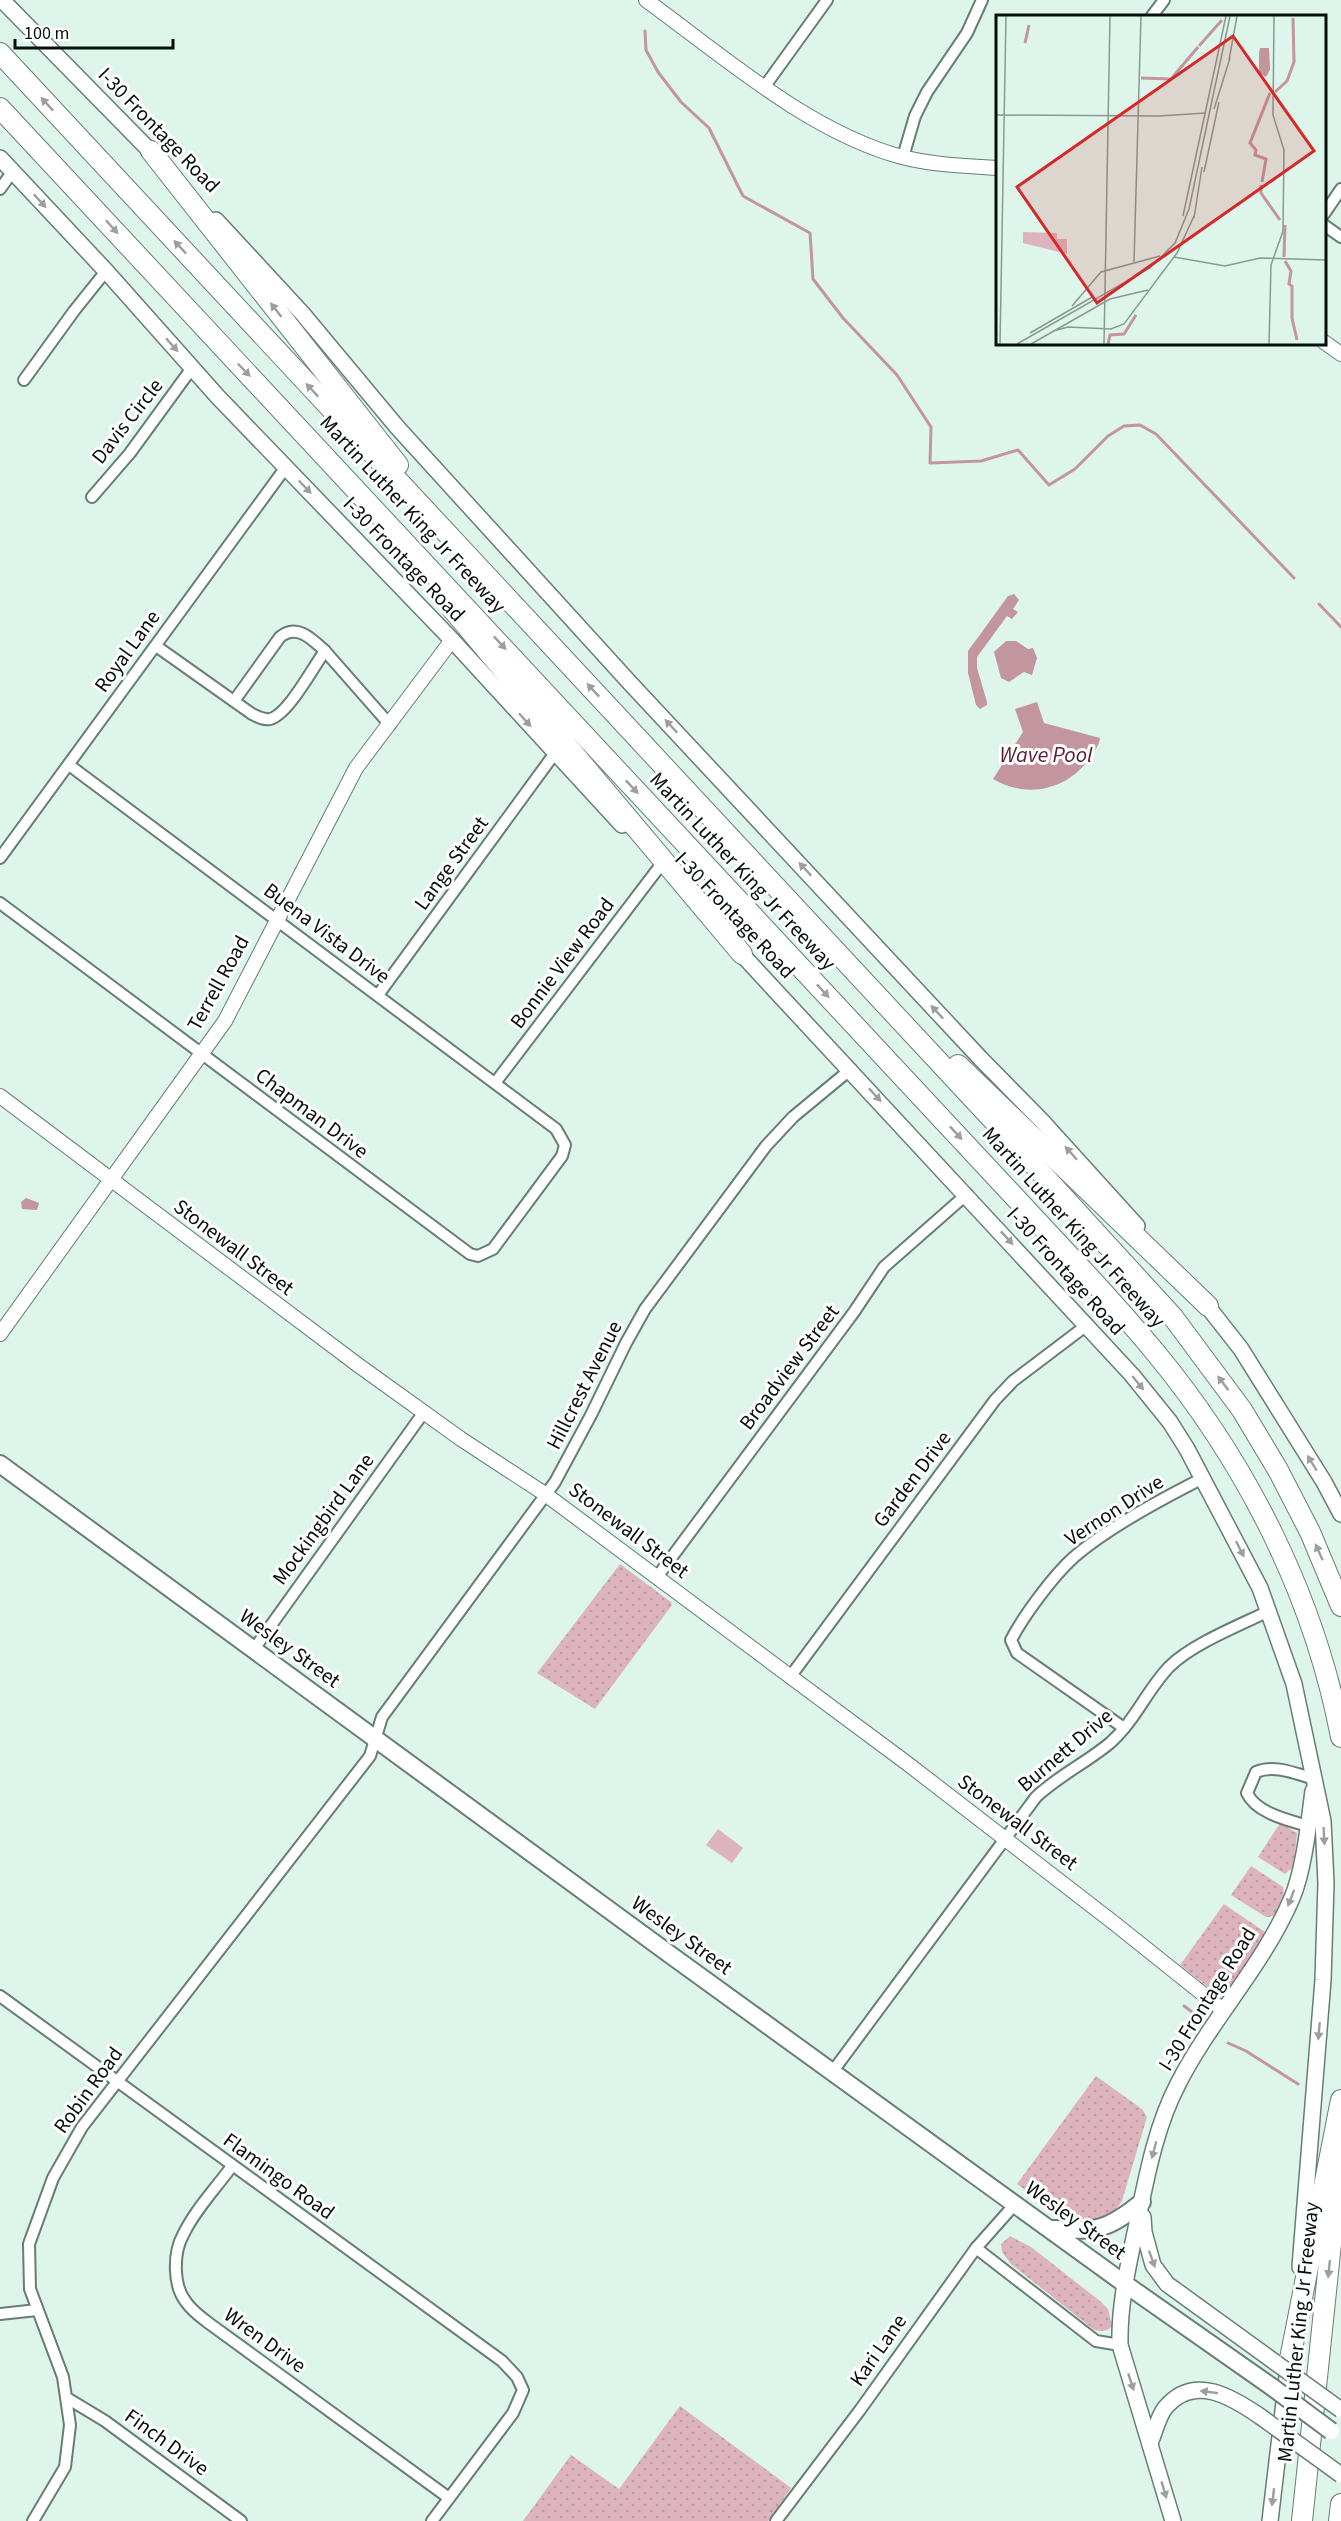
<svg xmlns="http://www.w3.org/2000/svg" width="1341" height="2521" viewBox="0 0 1341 2521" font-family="'Source Sans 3',sans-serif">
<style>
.grass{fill:url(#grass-dots)}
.park{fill:#ddb4bd}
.water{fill:#c3959f}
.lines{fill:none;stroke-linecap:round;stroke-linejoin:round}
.stream{stroke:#c3959f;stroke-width:3}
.minor-casing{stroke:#687d75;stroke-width:14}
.tertiary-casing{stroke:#687d75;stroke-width:16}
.secondary-casing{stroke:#687d75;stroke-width:18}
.primary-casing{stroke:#687d75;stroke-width:20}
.motorway-casing{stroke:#687d75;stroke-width:22}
.minor{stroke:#fff;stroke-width:10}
.tertiary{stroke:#fff;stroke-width:14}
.secondary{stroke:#fff;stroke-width:15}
.primary{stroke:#fff;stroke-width:16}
.motorway{stroke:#fff;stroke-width:20}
.secondary-bridge-casing{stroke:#687d75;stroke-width:18;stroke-linecap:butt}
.primary-bridge-casing{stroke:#687d75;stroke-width:20;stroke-linecap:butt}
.secondary-bridge{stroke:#fff;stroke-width:15}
.primary-bridge{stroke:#fff;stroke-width:16}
.oneway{fill:#9c9f9e}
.labels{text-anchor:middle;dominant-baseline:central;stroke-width:6;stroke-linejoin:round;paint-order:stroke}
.street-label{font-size:21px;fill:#070f0c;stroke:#fff}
.water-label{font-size:22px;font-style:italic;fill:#581e30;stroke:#fff}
.inset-river{fill:none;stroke:#c3959f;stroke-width:3}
.inset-road{fill:none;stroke:#889992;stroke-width:1.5}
.view{fill:#d62828;fill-opacity:0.15;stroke:#d62828;stroke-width:3}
.inset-edge{fill:none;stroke:#070f0c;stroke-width:3}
</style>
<defs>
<pattern id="grass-dots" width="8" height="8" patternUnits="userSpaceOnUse" patternTransform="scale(1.5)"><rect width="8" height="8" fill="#ddb4bd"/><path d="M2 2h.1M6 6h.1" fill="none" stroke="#bc9aa1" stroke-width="1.8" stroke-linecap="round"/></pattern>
</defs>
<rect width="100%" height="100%" fill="#def5ec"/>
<g class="grass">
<polygon points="620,1564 671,1602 672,1605 595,1709 537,1673"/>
<polygon points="1280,1823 1297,1833 1294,1866 1285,1874 1258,1857"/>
<path d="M1251 1866 1283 1887C1286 1900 1281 1918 1266 1917L1231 1895Z"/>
<polygon points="1224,1904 1265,1932 1265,1937 1230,1991 1224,1995 1217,1994 1180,1965"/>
<path d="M1096 2076 1142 2109 1147 2117 1122 2201C1093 2247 1047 2205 1017 2184Z"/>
<path d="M1010 2236 1031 2247 1100 2301 1108 2309 1111 2321 1115 2324C1107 2331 1103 2333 1093 2329L1011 2264 1002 2252 1001 2244Z"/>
<polygon points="680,2406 791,2488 768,2521 523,2521 571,2455 619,2489"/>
</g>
<polygon class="park" points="718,1829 743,1848 732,1863 706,1845"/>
<g class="water">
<polygon points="1014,594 1019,600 1013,609 1018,612 1012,619 1007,616 977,657 977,668 987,702 987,705 980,709 976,705 968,673 968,651 1008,596"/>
<polygon points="1006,641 1016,641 1028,649 1033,648 1037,658 1032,675 1024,672 1009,682 1001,678 994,652"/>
<path d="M1037 702 1044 723 1100 738C1099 746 1094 752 1089 759 1067 790 1027 799 993 779L1023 732 1015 709Z"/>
<polygon points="26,1198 39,1203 37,1210 22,1209 21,1202"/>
</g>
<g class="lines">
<g class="stream">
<polyline points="645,31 646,50 658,72 681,102 709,128 743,196 810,233 813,279 843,318 897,375 931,427 930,463 981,461 1018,450 1049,485 1075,469 1108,436 1124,426 1140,425 1156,434 1294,578"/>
<polyline points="1319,604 1341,627"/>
<polyline points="1184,2006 1192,2012"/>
<polyline points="1228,2043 1246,2051 1298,2084"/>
</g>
<defs>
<g id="minor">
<polyline points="1152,16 1164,0"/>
<polyline points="765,86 827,0"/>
<polyline points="903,157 915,116 927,92 967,33 982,0"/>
<polyline points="0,189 13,171"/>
<polyline points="1324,214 1341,189"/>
<polyline points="1324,225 1341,237"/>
<polyline points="24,380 74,311 106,271"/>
<polyline points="92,497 130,453 192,368"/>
<path d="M156 646 252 714C258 717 263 720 270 719 288 715 313 667 325 651"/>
<path d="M234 701 280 637C297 623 312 639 325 651L390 725"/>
<polyline points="0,858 286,467"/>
<polyline points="0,903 470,1254 478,1256 493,1249 562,1156 565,1145 556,1129 69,765"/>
<polyline points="378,995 555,753"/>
<polyline points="495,1083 660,866"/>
<polyline points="657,1577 854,1312 884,1267 967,1194"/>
<polyline points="254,1649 424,1412"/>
<polyline points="790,1677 995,1400 1013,1381 1087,1325"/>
<path d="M1124 1728 1017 1653 1011 1640C1024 1615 1053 1576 1074 1557 1109 1527 1162 1499 1203 1478"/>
<path d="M1308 1826C1288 1820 1256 1813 1247 1793L1256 1772C1275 1764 1296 1774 1315 1779"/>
<polyline points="0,1996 502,2361 517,2377 523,2390 513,2413 432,2521"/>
<path d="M833 2071 1036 1797C1058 1776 1086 1763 1110 1743 1135 1721 1147 1690 1169 1667 1192 1644 1240 1625 1269 1611"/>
<path d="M232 2166C216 2188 195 2210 183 2235 173 2253 173 2286 186 2302 192 2311 202 2318 210 2324L449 2498"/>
<polyline points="976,2248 1096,2341 1120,2345"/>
<polyline points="0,2314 37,2310"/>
<polyline points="67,2398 105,2421 241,2521"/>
<polyline points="33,2521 65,2467 70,2425 63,2377 30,2289 29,2244 53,2178 82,2127 370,1756 382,1717 555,1482 591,1415 626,1343 645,1309 766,1146 793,1117 851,1069"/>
<polyline points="776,2521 860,2410 976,2248 1015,2204"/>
</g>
<g id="tertiary">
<path d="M646 0C723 56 809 132 902 157 933 165 966 166 998 168"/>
<polyline points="1324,342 1341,354"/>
<polyline points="0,1096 358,1365 461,1439 545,1494 908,1764 1114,1923 1223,2010"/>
<polyline points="0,1334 225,1021 356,768 452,640"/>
</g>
<g id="secondary">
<polyline points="2,0 158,159"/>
<polyline points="0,158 106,271 218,397 452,640 622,825"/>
<polyline points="216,220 302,313 397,427 630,683 981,1059 1041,1120 1137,1226"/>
<polyline points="734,946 1132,1375 1170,1422 1187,1449 1260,1588 1294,1684 1323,1821 1326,1883 1323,1980 1300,2267"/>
<polyline points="1201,1298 1241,1349 1324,1482 1341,1514"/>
<polyline points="1143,2217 1144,2232 1153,2265 1167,2284 1276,2363"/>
<path d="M1150 2443C1155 2432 1158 2417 1165 2408 1194 2373 1232 2397 1261 2417"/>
<path d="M1173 2521 1120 2345C1119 2305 1128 2267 1136 2228 1146 2180 1155 2128 1178 2084 1211 2019 1263 1966 1292 1898 1304 1870 1309 1821 1313 1791"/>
<polyline points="1270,2521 1289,2360"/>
</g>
<g id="primary">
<polyline points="0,1464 672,1956 1125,2284 1272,2387"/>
<path d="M1051 2229C1096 2231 1105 2232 1142 2202"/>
</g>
<g id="motorway">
<polyline points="0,53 992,1119 1173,1317 1242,1410 1278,1470 1310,1532 1341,1606"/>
<path d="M0 108 1064 1250C1095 1283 1126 1317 1155 1352 1246 1462 1314 1595 1341 1737"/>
<polyline points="151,151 398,465"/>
<polyline points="453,610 742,954"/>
<polyline points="958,1065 1208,1306"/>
<polyline points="1289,2364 1341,2100"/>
<polyline points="1302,2521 1341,2148"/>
<polyline points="1339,2521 1341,2504"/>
</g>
</defs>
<use href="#minor" class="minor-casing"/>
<use href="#tertiary" class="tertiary-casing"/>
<use href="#secondary" class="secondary-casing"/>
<use href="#primary" class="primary-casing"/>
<use href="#motorway" class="motorway-casing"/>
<use href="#minor" class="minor"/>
<use href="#tertiary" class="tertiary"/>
<use href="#secondary" class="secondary"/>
<use href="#primary" class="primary"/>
<use href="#motorway" class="motorway"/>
<defs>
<g id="secondary-bridge">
<polyline points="1276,2363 1341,2410"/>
<polyline points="1261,2417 1341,2475"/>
</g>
<polyline id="primary-bridge" points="1272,2387 1331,2431"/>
</defs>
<use href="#secondary-bridge" class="secondary-bridge-casing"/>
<use href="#primary-bridge" class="primary-bridge-casing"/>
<use href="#secondary-bridge" class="secondary-bridge"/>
<use href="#primary-bridge" class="primary-bridge"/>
</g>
<defs><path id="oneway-solid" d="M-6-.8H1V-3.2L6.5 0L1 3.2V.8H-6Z" transform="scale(1.5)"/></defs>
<g class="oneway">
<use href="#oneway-solid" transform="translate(47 104) rotate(-133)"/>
<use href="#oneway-solid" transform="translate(40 201) rotate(47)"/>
<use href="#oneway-solid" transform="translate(112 227) rotate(48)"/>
<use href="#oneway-solid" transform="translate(180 247) rotate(-133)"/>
<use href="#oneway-solid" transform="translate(276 310) rotate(-128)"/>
<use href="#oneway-solid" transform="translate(172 345) rotate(48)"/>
<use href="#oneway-solid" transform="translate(244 370) rotate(46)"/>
<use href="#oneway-solid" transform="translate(312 390) rotate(-133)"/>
<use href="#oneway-solid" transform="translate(305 487) rotate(46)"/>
<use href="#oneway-solid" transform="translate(500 643) rotate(47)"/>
<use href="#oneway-solid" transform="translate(593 690) rotate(-133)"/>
<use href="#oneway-solid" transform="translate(525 720) rotate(48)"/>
<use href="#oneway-solid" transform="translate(671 726) rotate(-133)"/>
<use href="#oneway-solid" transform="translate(632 787) rotate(47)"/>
<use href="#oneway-solid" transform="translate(805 869) rotate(-133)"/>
<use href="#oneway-solid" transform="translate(823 991) rotate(47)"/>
<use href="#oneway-solid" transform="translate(937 1012) rotate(-133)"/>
<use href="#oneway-solid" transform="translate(875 1095) rotate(47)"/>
<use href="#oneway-solid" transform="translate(956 1133) rotate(47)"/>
<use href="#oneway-solid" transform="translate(1071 1153) rotate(-132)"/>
<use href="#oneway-solid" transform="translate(1007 1238) rotate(47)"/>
<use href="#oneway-solid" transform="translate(1138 1383) rotate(51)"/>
<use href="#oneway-solid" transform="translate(1223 1383) rotate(-127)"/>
<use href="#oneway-solid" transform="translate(1312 1463) rotate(-122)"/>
<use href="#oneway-solid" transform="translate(1240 1549) rotate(63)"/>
<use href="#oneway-solid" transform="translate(1319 1552) rotate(-114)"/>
<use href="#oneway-solid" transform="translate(1324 1836) rotate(87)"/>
<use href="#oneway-solid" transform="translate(1291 1898) rotate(111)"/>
<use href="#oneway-solid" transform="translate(1319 2031) rotate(95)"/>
<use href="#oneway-solid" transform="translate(1154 2150) rotate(105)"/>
<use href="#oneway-solid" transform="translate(1152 2259) rotate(70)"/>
<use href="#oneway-solid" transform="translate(1329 2269) rotate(96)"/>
<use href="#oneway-solid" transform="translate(1131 2382) rotate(72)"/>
<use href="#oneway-solid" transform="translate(1209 2392) rotate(-172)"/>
<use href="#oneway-solid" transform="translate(1164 2490) rotate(74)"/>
<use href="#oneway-solid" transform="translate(1273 2497) rotate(97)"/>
</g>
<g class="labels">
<g class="street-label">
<text transform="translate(159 130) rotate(46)">I-30 Frontage Road</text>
<text transform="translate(127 421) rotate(-52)">Davis Circle</text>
<text transform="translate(413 514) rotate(47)">Martin Luther King Jr Freeway</text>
<text transform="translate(404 559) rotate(46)">I-30 Frontage Road</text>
<text transform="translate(127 651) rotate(-54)">Royal Lane</text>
<text transform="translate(451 863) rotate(-54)">Lange Street</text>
<text transform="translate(743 871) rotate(47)">Martin Luther King Jr Freeway</text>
<text transform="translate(735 915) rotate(47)">I-30 Frontage Road</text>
<text transform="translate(327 933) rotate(37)">Buena Vista Drive</text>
<text transform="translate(562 963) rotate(-53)">Bonnie View Road</text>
<text transform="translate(218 983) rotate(-61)">Terrell Road</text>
<text transform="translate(312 1113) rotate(37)">Chapman Drive</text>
<text transform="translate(1074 1227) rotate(48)">Martin Luther King Jr Freeway</text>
<text transform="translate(234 1247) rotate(37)">Stonewall Street</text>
<text transform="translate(1066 1271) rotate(48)">I-30 Frontage Road</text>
<text transform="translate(789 1367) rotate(-53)">Broadview Street</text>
<text transform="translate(584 1385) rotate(-63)">Hillcrest Avenue</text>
<text transform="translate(912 1479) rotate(-53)">Garden Drive</text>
<text transform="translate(1114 1510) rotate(-33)">Vernon Drive</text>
<text transform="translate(323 1519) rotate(-54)">Mockingbird Lane</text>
<text transform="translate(629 1530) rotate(37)">Stonewall Street</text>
<text transform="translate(290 1648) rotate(36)">Wesley Street</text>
<text transform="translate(1065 1750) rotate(-40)">Burnett Drive</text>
<text transform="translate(1018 1822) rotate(37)">Stonewall Street</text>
<text transform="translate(682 1935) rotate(36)">Wesley Street</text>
<text transform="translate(1207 1999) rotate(-58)">I-30 Frontage Road</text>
<text transform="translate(88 2090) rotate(-54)">Robin Road</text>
<text transform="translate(279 2176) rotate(36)">Flamingo Road</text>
<text transform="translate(1076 2220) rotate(36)">Wesley Street</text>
<text transform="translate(1298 2332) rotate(-84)">Martin Luther King Jr Freeway</text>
<text transform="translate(265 2340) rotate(36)">Wren Drive</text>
<text transform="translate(878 2350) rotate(-55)">Kari Lane</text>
<text transform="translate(167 2442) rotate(36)">Finch Drive</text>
</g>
<g class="water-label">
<text x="1046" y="755">Wave Pool</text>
</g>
</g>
<g transform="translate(996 15)">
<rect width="330" height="330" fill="#def5ec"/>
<path d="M27 217 61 218V224H71V239L27 228Z" fill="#ddb4bd"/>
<path d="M273 33 274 55 270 62 263 58V38L264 33Z" fill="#c3959f"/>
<path class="inset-river" d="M29 28 33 10M203 31 226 5M145 63 175 64 202 32M279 77 291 66 298 47 297 3M266 167 270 144 259 140 260 135 254 128 274 78M265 170V178L284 205M288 242 289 210M289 246 295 256 293 269 296 271V303L301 325M112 329 114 320 128 319 140 300"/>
<path class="inset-road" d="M233 45 241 1M218 94 234 43M0 100 163 101 209 98M208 157 223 87M187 201 230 1M198 203 206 152M178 242 229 251 264 243 330 245M138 247 145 1M76 291 105 257 164 241M57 316 72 312 115 314 128 309 181 238 198 201M34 318 98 281M4 329 10 1M21 329 154 253 179 228 193 194 234 1M35 329 114 284 152 275M108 329 114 1M273 329 275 250 287 216 288 135 277 100 278 1"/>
<path class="view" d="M237 21 318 136 101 288 21 172Z"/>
<rect width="330" height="330" class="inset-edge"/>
</g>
<path d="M15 39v9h158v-9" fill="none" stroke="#070f0c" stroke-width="3"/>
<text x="24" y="39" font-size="18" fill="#070f0c" stroke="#ffffff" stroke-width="4.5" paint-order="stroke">100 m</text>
</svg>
